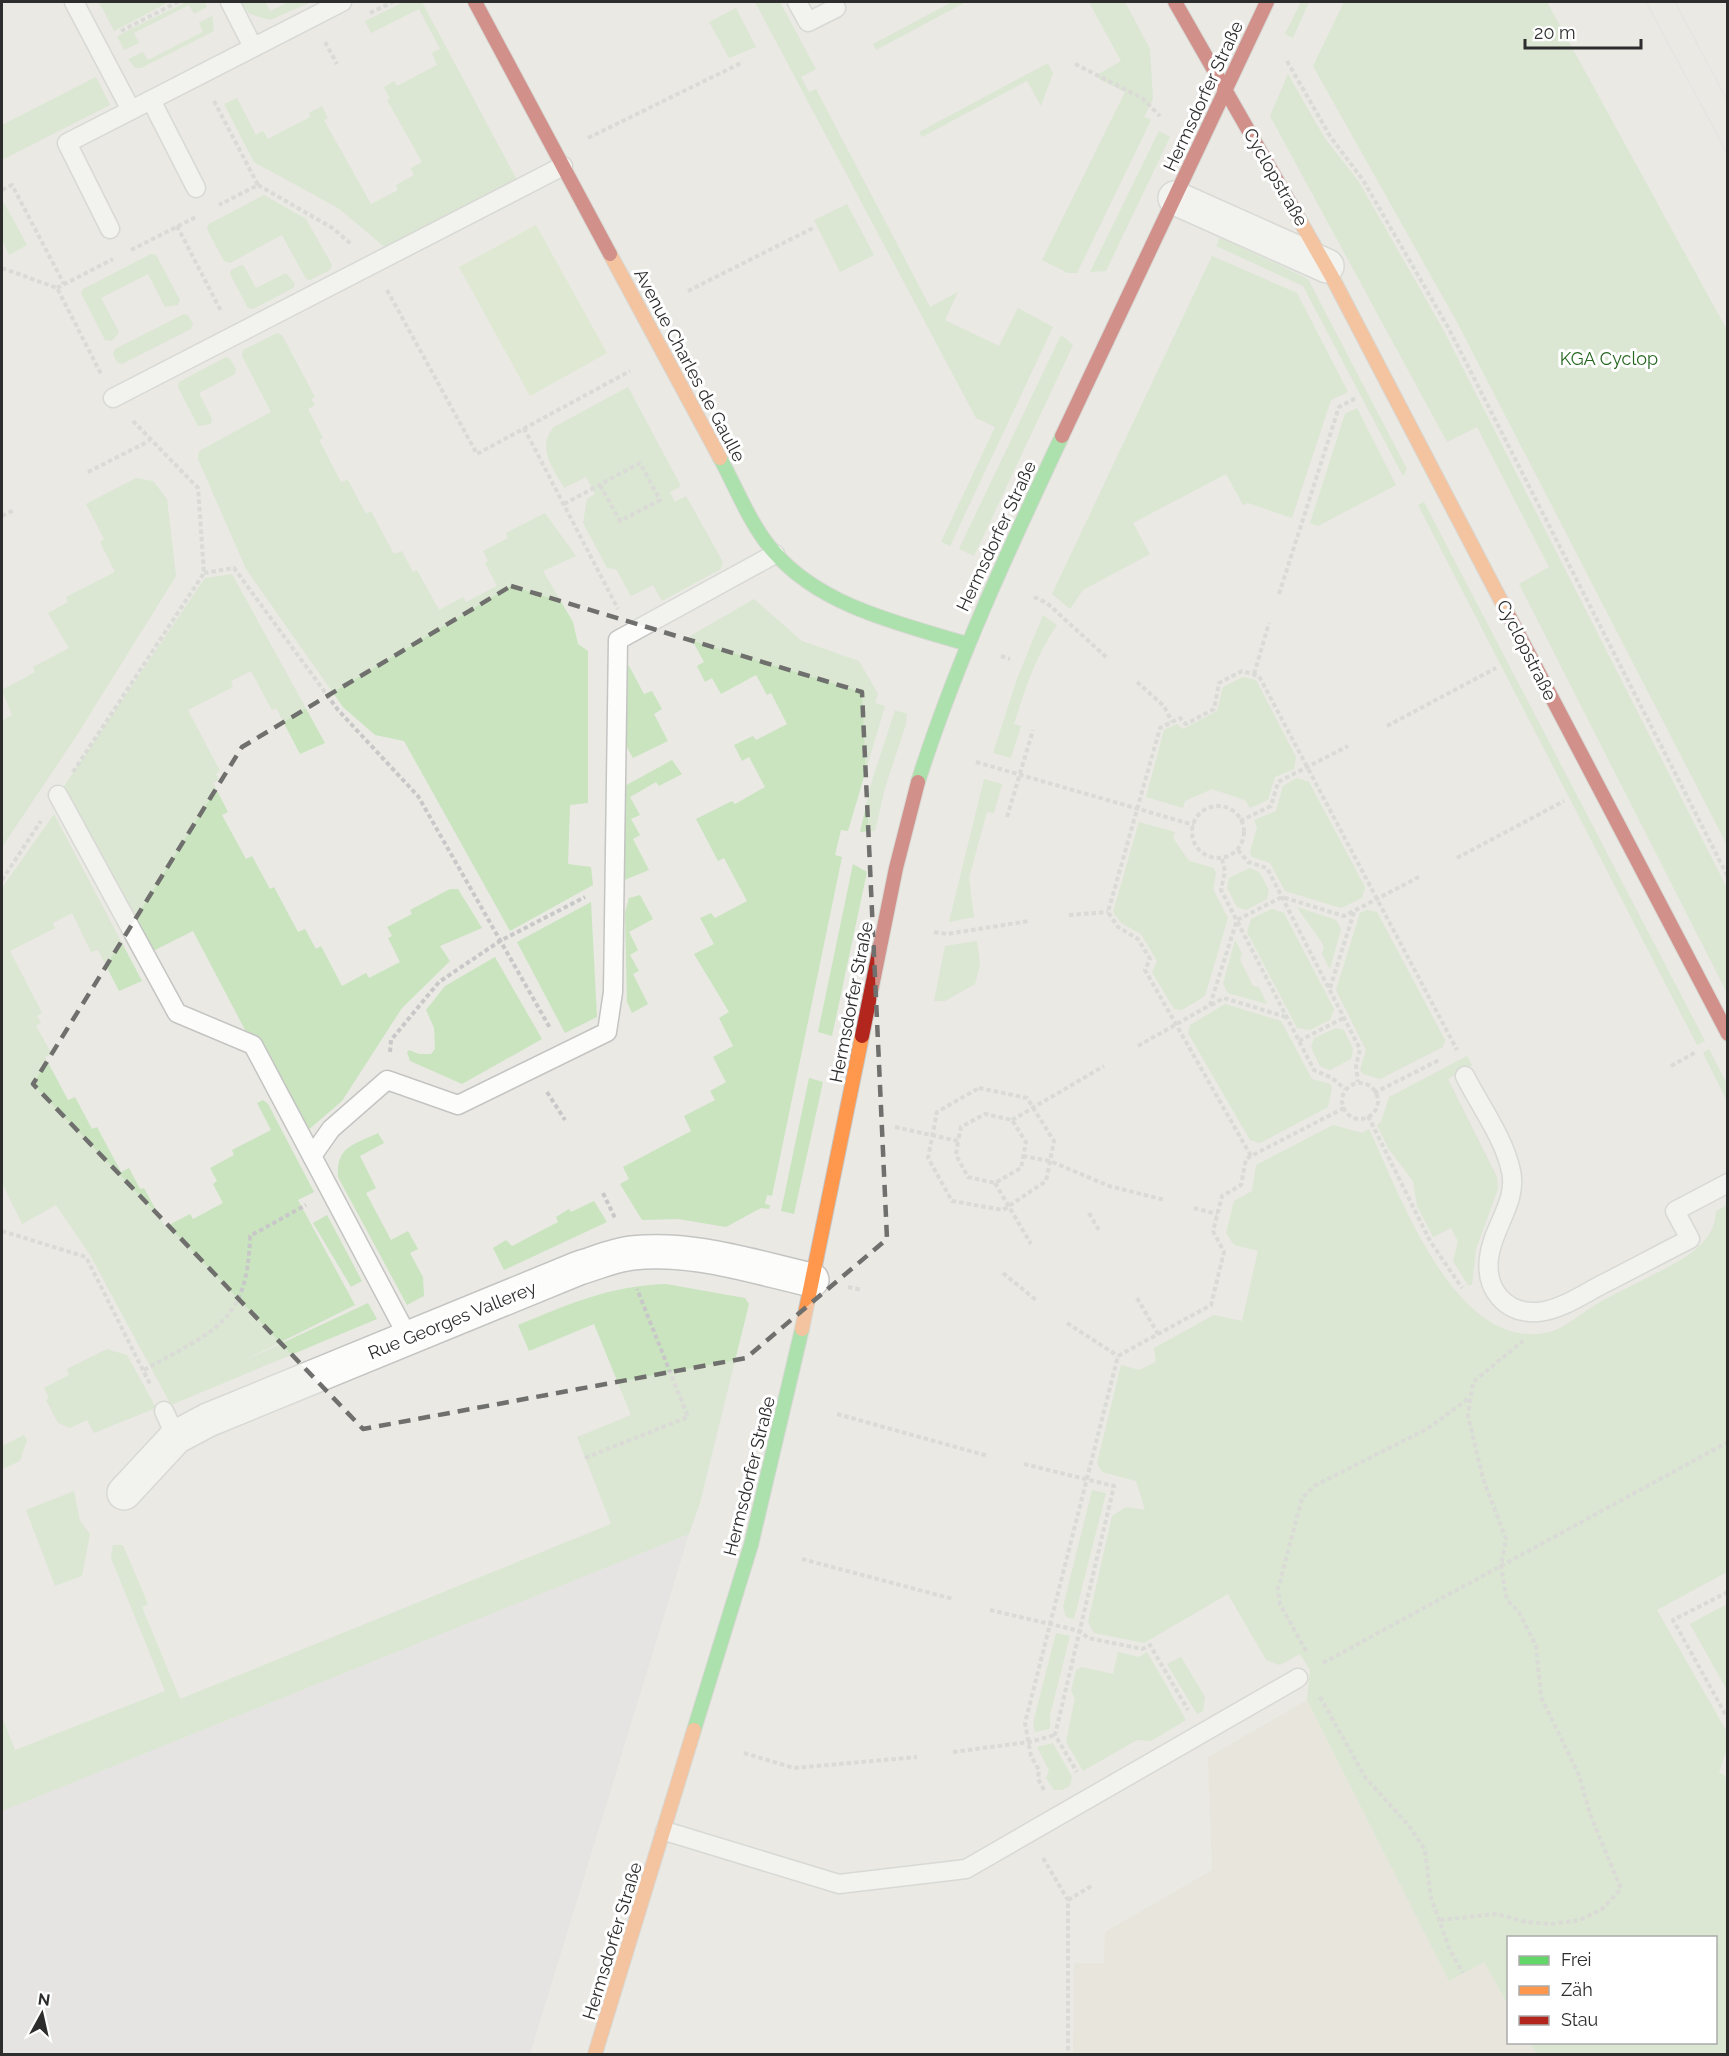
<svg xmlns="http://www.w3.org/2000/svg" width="1729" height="2056" viewBox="0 0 1729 2056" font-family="Raleway,sans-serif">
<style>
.industrial{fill:#dfdddf}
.education{fill:#e4e1d3}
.green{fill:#c9e4bf}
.pitch{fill:#d2e7be}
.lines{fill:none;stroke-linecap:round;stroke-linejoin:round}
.lane-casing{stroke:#c4c4c3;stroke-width:21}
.street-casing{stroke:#c4c4c3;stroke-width:36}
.fast-casing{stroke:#c4c4c3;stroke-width:16}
.slow-casing{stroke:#c4c4c3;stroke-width:16}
.jam-casing{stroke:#c4c4c3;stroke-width:16}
.path{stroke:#c8c8c8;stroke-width:4;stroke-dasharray:4.5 3;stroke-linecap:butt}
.lane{stroke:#fcfcfb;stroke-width:18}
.street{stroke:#fcfcfb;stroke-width:33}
.fast{stroke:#63d668;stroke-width:14}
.slow{stroke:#ff974d;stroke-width:14}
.jam{stroke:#b3261e;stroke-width:14}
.tram{stroke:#dfdfe0;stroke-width:1.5}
.marked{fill:none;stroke:#6f6f6d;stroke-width:4.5;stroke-dasharray:12 8;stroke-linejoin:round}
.labels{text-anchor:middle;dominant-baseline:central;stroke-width:6;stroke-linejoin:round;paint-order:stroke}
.street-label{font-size:18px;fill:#2d2d2d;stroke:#fff}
.park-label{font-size:18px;fill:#256720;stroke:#fff}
</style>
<rect width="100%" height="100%" fill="#eae9e4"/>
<polygon class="industrial" points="689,1534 530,2054 2,2054 2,1811"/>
<polygon class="education" points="1307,1700 1449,1980 1484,1962 1508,2005 1508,2042 1530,2043 1537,2054 1073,2054 1074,1963 1104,1963 1105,1932 1212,1870 1208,1757"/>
<g class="green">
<polygon points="99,2 169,2 114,31"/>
<polygon points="186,2 204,2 207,7 194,14 189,5 134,33 139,43 124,50 117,36"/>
<polygon points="240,2 265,2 270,11 289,2 311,2 270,20 250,14"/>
<polygon points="404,2 422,2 518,182 387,249 338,208 254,162 224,104 237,98 256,135 263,131 268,139 310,117 309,113 322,106 328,118 324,120 371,204 398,190 396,185 414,175 411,168 422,162 387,100 390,98 384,87 394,81 397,86 437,65 432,53 440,49 419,9 371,33 365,21"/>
<polygon points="755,2 780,2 816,69 801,77 809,92 816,89 930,307 958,292 945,320 999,346 1018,308 1053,327 950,546 941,542 995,427 976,418"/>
<polygon points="952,2 966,2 876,50 873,44"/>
<polygon points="1089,2 1125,2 1150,49 1153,99 1144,117 1151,120 1077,273 1068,273 1042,260 1125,92 1099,79 1097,75 1121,61"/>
<polygon points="1301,2 1309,2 1293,38 1285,34"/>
<polygon points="1344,2 1547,2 1727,330 1727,845 1458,324 1313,66"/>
<polygon points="736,8 756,47 729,58 709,22"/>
<polygon points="212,16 214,31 141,68 135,68 128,59 143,52 148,60 203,32 199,23"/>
<polygon points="1048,63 1053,73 1041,106 1027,81 922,137 919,132"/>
<polygon points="1288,74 1324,137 1359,182 1444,331 1727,888 1727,993 1519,584 1549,567 1477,427 1447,442 1270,116"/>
<polygon points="96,77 110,105 2,160 2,125"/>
<polygon points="1159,131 1170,137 1106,271 1090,272"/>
<polygon points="264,195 306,219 332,265 330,270 310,280 306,279 282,235 230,263 224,261 207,229 209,224"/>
<polygon points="4,203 27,245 9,255 2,240 2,204"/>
<polygon points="847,204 874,255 840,272 814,220"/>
<polygon points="1220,237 1308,279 1407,469 1403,476 1303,286 1216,246"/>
<polygon points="151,254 156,255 180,300 178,305 165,307 148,274 101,298 119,332 112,341 105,340 81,293 83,289"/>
<polygon points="1212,256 1297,293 1348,392 1331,400 1292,518 1248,503 1243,505 1226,474 1133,523 1150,554 1083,590 1070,609 1052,594"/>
<polygon points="241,265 244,266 256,288 286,273 295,284 293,288 253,309 248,308 230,274 231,270"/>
<polygon points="184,314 188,315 193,324 191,329 122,364 117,362 113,354 115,349"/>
<polygon points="277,333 282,335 315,397 311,399 315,405 308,409 323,438 319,440 341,482 348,480 366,514 371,511 394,554 402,551 413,572 417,570 439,610 463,597 466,602 497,586 485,563 488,561 483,551 508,538 506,533 545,513 576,556 543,571 573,622 578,644 588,651 588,803 570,805 568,864 591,867 593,885 510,931 404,741 375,735 343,707 246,569 198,459 199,451 271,412 242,356 243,350"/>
<polygon points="1061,335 1073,345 974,556 959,549"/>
<polygon points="226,357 230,359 236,369 235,374 199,393 212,419 211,424 198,426 178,387 179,382"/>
<path d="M628 387 681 486 670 492 675 502 686 496 723 562 721 569 662 601 653 585 631 596 616 569 607 568 583 523 587 499 595 494 586 477 564 488C553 468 536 448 554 427Z"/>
<polygon points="1357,408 1396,485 1318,526 1310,523 1345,414"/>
<polygon points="136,478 153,481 167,499 176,576 77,735 2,847 2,721 12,715 2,690 35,672 33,667 69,648 48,613 68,602 66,597 115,572 100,542 104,539 86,504"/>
<polygon points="1424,502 1705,1041 1697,1045 1418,505"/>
<polygon points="232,574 325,743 300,754 276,708 272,710 251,671 231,681 233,687 188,710 220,771 216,774 219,780 213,783 228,812 222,815 246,859 252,856 270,889 274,887 298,932 305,929 316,949 321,946 342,986 366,973 369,978 400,962 388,938 392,936 387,927 412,914 410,910 450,889 458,889 482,928 440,946 450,961 402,1008 342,1101 307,1131 253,1045 193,931 149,953 58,795 205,578"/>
<polygon points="754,599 802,641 859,661 878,694 875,703 885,706 848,831 841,830 835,855 842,857 772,1196 767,1195 765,1204 770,1205 769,1209 761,1208 726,1227 678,1219 642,1220 620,1184 629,1179 623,1167 691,1131 684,1116 715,1100 710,1091 726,1082 713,1057 733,1046 719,1018 729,1012 694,954 714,944 700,918 711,913 715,918 747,901 724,858 718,861 696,819 732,801 735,804 765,787 749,757 742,761 734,745 753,736 756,740 787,724 771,693 767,695 756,675 721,694 712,678 705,682 697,666 704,662 690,636"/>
<path d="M1043 615 1057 625C1036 655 1025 689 1014 724L1021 726 1011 758 993 753 1017 679Z"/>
<polygon points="621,665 629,666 644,694 652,691 662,709 654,714 668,741 633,758 620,735"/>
<polygon points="1243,677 1256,680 1296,757 1294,769 1275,777 1268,800 1250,808 1245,800 1212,789 1185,801 1183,808 1146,797 1164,730 1177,724 1183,729 1217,711 1223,687"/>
<polygon points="895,710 907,714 906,724 885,788 875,831 860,832 871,784"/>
<polygon points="672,760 682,774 659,786 656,782 630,797 640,815 631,819 640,835 633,839 649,870 622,881 623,787"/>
<polygon points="1297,778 1309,782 1365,887 1362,898 1341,908 1285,891 1270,863 1252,857 1250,852 1257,827 1254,820 1276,811 1283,786"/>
<polygon points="984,779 1002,784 994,813 987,812 969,878 974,917 949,922"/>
<polygon points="54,814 142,981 119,991 98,950 91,952 72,913 53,923 55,928 10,951 42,1013 37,1016 41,1023 36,1026 52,1054 45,1057 68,1100 75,1097 92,1129 97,1127 121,1172 129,1168 140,1189 144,1188 165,1227 190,1214 193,1219 223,1203 213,1184 217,1181 210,1168 234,1155 232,1150 271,1130 257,1103 263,1100 268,1104 314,1192 298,1200 355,1305 235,1365 368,1303 377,1319 171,1405 90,1255 56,1205 22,1224 2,1183 2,888"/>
<polygon points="1139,822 1175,832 1173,838 1189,861 1214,868 1216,874 1213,889 1228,918 1205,996 1182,1010 1174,1009 1152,972 1157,961 1141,934 1121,923 1113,912"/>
<polygon points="853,864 867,872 832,1036 818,1032"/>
<polygon points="1250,868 1259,872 1269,890 1267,899 1246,910 1237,907 1227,888 1229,878"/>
<polygon points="640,895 653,919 629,932 638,950 630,955 639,971 633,974 648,1004 632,1013 627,1002 625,912 629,898"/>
<polygon points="591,902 597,1017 565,1033 517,942"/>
<path d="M1297 907 1336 920 1341 929 1330 969 1322 954 1324 947C1316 931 1306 922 1297 907Z"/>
<polygon points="1272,909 1284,913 1334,1009 1330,1020 1310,1030 1297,1028 1247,932 1251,919"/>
<polygon points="1367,910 1377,912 1445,1040 1443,1047 1380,1079 1363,1074 1360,1070 1366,1050 1336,990 1360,913"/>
<polygon points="1235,940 1242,953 1240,960 1253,986 1259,987 1267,1004 1228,993 1223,984"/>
<polygon points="977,941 980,965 975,984 945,1001 934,1001 945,946"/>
<polygon points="495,957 542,1039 462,1084 410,1061 407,1052 409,1050 419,1054 431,1054 435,1049 434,1028 426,1010 445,986"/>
<polygon points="1225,1004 1281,1021 1312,1079 1330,1084 1332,1088 1328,1107 1260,1143 1250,1140 1188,1033 1190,1025"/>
<polygon points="1336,1028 1344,1030 1353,1049 1351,1059 1330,1070 1320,1066 1311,1047 1314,1038"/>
<polygon points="1709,1049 1727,1084 1727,1101 1703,1053"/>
<polygon points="1467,1056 1472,1065 1448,1079 1497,1177 1498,1189 1476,1249 1472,1285 1468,1285 1453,1261 1458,1241 1451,1228 1433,1237 1417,1206 1413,1181 1388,1148 1377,1125 1381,1122 1389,1097"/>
<polygon points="809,1078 823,1082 794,1214 781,1211"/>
<path d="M1333 1125 1362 1133 1369 1129C1399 1192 1454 1350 1545 1333 1563 1330 1577 1316 1592 1307 1609 1296 1627 1288 1645 1279 1673 1264 1715 1248 1716 1211L1727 1205V1572L1657 1610 1727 1732V1748L1719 1773 1724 1775 1728 1782 1727 2054H1537L1530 2043 1716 2042V1938H1508V2005L1484 1962 1449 1981 1307 1700 1310 1670 1300 1654 1280 1665 1266 1660 1228 1594 1144 1643 1094 1633 1088 1622 1112 1516 1126 1507 1145 1510 1136 1481 1102 1472 1097 1463 1121 1365 1139 1370 1156 1362 1154 1348 1214 1315 1242 1321 1258 1251 1234 1245 1226 1233 1234 1201 1252 1191 1256 1165Z"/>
<path d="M378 1133 384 1143 360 1156 376 1188 366 1193 391 1240 408 1231 418 1249 410 1253 423 1277 424 1296 407 1305 338 1177C336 1146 354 1145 378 1133Z"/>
<polygon points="594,1201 607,1222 504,1270 493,1248 506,1240 512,1246 558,1222 556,1217 569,1209 571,1212"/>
<polygon points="327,1215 362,1281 351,1287 313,1223"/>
<path d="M666 1284 745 1298 749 1304 700 1503 689 1534 2 1811V1717L15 1750 165 1691 111 1558 113 1545H123L148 1604 142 1607 180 1699 611 1524 577 1437 631 1415 594 1324 529 1351 518 1325C570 1304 608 1286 666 1284Z"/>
<polygon points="107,1349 127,1355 156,1408 94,1433 87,1420 70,1428 58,1423 46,1400 49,1398 44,1388 69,1375 67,1369"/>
<polygon points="24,1435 27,1440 20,1461 2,1469 2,1446"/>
<polygon points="1092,1490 1106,1493 1074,1619 1066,1617 1063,1607"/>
<polygon points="74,1491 80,1521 90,1534 82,1576 55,1586 26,1510"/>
<polygon points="1727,1604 1727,1690 1690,1624"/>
<polygon points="1056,1633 1070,1636 1050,1715 1050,1729 1035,1732 1033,1723"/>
<polygon points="1118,1652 1139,1657 1147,1652 1186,1720 1151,1741 1137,1740 1083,1771 1066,1742 1075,1698 1071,1691 1076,1670 1082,1667 1113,1674"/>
<polygon points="1181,1657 1205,1697 1203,1711 1197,1714 1167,1664"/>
<polygon points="1053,1743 1072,1777 1070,1786 1062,1790 1054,1790 1046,1778 1049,1770 1037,1747"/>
</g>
<polygon class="pitch" points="536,225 607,353 530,396 459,267"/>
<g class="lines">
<defs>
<g id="lane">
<polyline points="74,2 131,110"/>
<polyline points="230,2 253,47"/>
<polyline points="797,2 808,22 836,8"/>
<polyline points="151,100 196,188"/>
<polyline points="110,229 67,143 342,2"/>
<polyline points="113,398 563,166"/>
<polyline points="58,795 177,1013 253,1045 408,1337"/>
<path d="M1465 1076C1480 1106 1504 1138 1511 1171 1518 1202 1492 1228 1489 1258 1485 1289 1505 1314 1538 1312 1560 1310 1582 1295 1601 1285 1631 1270 1660 1254 1690 1239L1675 1211 1728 1183"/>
<polyline points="312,1156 331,1129 387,1080 458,1105 607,1032 613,992 618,640 775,554"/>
<polyline points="164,1411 176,1437"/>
<polyline points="665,1831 839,1884 966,1869 1298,1678"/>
</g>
<g id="street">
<polyline points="1175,198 1327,266"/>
<path d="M124 1493 176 1437 208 1420 579 1268C596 1263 614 1255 632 1253 692 1246 754 1267 812 1280"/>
</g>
<g id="fast">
<path d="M720 458C737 489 751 527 775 553 822 607 902 624 967 644"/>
<path d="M918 782C956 662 1009 549 1062 436"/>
<polyline points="694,1730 751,1545 802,1329"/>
</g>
<g id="slow">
<polyline points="1295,212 1332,277 1510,618"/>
<polyline points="610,254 720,458"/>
<polyline points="802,1329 862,1036"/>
<polyline points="595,2054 694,1730"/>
</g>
<g id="jam">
<polyline points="475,2 610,254"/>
<polyline points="1175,2 1295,212"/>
<polyline points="1062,436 1267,2"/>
<polyline points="1510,618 1728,1034"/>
<polyline points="862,1036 896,868 918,782"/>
</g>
</defs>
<use href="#lane" class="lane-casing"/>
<use href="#street" class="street-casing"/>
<use href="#fast" class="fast-casing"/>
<use href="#slow" class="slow-casing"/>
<use href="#jam" class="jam-casing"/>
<g class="path">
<polyline points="370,13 393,2"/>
<polyline points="121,31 178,2"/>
<polyline points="325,42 337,64"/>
<polyline points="1287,61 1330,136 1363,180 1449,329 1728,877"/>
<polyline points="1075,64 1142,98 1160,116"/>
<polyline points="214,101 258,185 219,205"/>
<polyline points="588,138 743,62"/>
<polyline points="258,185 334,229 351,244"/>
<polyline points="2,190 12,185 64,284"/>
<polyline points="177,226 221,311"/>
<polyline points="131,250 196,217"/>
<polyline points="2,268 57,288 101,374"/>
<polyline points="57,288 113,259"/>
<polyline points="387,290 477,454 630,371"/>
<polyline points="688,291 813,228"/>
<polyline points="524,428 618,609"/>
<polyline points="88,472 149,441"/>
<polyline points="564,504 640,463 660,500 620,521 600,485"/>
<polyline points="2,516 14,510"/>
<polyline points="204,573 234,568 338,710 418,796 550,1028"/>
<polyline points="1279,594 1339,407 1356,398"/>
<polyline points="1034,597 1047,603 1106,657"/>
<polyline points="1001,656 1010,659"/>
<polyline points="1254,674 1269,623"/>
<polyline points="1137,682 1164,706 1172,722"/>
<polyline points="1387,726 1496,668"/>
<polyline points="976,762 1194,825"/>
<polyline points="73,772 204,573 198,488 132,420"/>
<circle cx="1218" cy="832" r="26"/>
<polyline points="1007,817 1033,730"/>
<polyline points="1240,821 1271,806 1278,782 1348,746"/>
<polyline points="1238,850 1248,862 1267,868 1360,1049 1356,1066 1358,1082"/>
<polyline points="1457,858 1564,801"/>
<polyline points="1222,859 1225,871 1221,890 1314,1070 1332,1078 1345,1089"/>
<polyline points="2,880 41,821"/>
<polyline points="1069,915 1108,912"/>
<polyline points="934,932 947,934 1029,921"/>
<polyline points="1330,988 1354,912"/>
<polyline points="1211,1005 1224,998 1286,1017"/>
<polyline points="1299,1041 1345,1017"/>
<polyline points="1138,1046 1210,1005 1237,920 1282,897 1344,916 1419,877"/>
<polyline points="390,1052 391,1040 439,982 500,941 585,897"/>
<polyline points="1671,1066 1696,1052"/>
<circle cx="1360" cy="1101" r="18"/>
<polygon points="979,1088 1027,1098 1054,1141 1046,1181 1003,1210 952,1201 928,1158 937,1112"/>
<polyline points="547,1092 565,1120"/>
<polyline points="1374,1093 1441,1059"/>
<polyline points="1344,1108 1251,1156 1145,970 1150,959 1138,939 1118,927 1108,912 1160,728 1180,718 1186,724 1214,709 1219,683 1242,671 1259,676 1457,1050"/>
<polyline points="1368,1116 1430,1241 1462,1288"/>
<polyline points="1012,1120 1104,1066"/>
<polyline points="895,1127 958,1141 961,1127 985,1114 1012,1120 1026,1142 1021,1168 995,1183 968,1177 956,1155 958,1141"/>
<polyline points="1023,1156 1050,1161 1109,1186 1165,1200"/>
<polyline points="995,1183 1031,1244"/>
<polyline points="603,1193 616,1220"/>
<polyline points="1194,1208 1217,1214"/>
<polyline points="1089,1213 1100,1232"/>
<polyline points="2,1231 86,1257 151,1386"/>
<polyline points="1003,1273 1036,1300"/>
<polyline points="848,1287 862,1290"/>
<polyline points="1137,1298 1158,1334"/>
<polyline points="1067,1323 1118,1356"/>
<path d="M144 1370C213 1331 248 1324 250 1236L306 1205"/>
<polyline points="837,1414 988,1456"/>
<polyline points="585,1458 688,1417 637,1289"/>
<polyline points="1024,1464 1114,1486 1055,1735 1077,1772"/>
<polyline points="802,1559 953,1599"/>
<polyline points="1728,1592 1673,1620 1728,1719"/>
<polyline points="990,1610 1080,1631 1088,1638 1142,1649 1150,1645 1188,1710"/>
<polyline points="1306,1651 1280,1604 1278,1589 1302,1498 1314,1486 1427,1429 1468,1399"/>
<polyline points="1323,1663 1728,1442"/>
<polyline points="1320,1697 1365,1777 1409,1826 1425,1850 1431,1898 1450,1950 1463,1973"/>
<polyline points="953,1752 1029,1742 1055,1735"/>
<polyline points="744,1753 794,1768 917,1757"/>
<polyline points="1044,1790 1038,1779 1039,1770 1031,1756 1025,1723 1118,1356 1211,1305 1224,1252 1213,1231 1222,1196 1241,1185 1246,1159 1251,1156"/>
<polyline points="1043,1858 1068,1900 1068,2054"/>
<polyline points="1068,1900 1093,1885"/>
<polyline points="1440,1920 1497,1914 1526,1922 1551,1924 1580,1920 1602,1909 1621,1889 1590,1814 1579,1775 1541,1697 1536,1646 1519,1612 1507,1600 1501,1566 1506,1539 1483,1479 1468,1416 1473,1382 1523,1341"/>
</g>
<use href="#lane" class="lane"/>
<use href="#street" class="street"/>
<use href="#fast" class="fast"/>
<use href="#slow" class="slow"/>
<use href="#jam" class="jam"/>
<g class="tram">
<polyline points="1646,2 1728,155"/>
<polyline points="1675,2 1728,102"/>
</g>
</g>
<path d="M0 0H1729V2056H0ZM511 586 862 692 887 1239 746 1358 363 1429 33 1084 242 747Z" fill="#eae9e4" fill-opacity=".55" fill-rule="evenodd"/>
<path class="marked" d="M511 586 862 692 887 1239 746 1358 363 1429 33 1084 242 747Z"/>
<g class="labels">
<g class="street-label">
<text transform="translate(1203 96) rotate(-65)">Hermsdorfer Straße</text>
<text transform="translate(1276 177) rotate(60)">Cyclopstraße</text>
<text transform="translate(690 365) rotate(62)">Avenue Charles de Gaulle</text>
<text transform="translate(996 536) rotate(-65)">Hermsdorfer Straße</text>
<text transform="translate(1527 650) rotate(63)">Cyclopstraße</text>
<text transform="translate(851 1002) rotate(-79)">Hermsdorfer Straße</text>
<text transform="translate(452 1320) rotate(-22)">Rue Georges Vallerey</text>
<text transform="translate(749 1476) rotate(-76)">Hermsdorfer Straße</text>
<text transform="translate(612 1941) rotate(-73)">Hermsdorfer Straße</text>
</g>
<g class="park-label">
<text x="1609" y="358">KGA Cyclop</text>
</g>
</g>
<rect width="1729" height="2056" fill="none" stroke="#2d2d2d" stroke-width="6"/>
<rect x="1507" y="1936" width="210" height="108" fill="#ffffff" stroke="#ababab" stroke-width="1.5"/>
<rect x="1519" y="1956" width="30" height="9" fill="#63d668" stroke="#ababab" stroke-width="1.5"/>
<text x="1561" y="1966" font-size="18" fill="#2d2d2d">Frei</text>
<rect x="1519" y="1986" width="30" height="9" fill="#ff974d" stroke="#ababab" stroke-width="1.5"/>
<text x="1561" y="1996" font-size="18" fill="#2d2d2d">Zäh</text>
<rect x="1519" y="2016" width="30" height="9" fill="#b3261e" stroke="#ababab" stroke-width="1.5"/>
<text x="1561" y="2026" font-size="18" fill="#2d2d2d">Stau</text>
<g transform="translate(42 2014) rotate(8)" stroke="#ffffff" stroke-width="4.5" paint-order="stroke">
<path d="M0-4.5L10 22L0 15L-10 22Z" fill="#2d2d2d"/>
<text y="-9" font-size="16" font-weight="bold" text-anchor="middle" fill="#2d2d2d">N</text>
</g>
<path d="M1525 39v9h116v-9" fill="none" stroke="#2d2d2d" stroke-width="3"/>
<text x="1534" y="39" font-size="18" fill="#2d2d2d" stroke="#ffffff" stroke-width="4.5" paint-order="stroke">20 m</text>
</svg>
